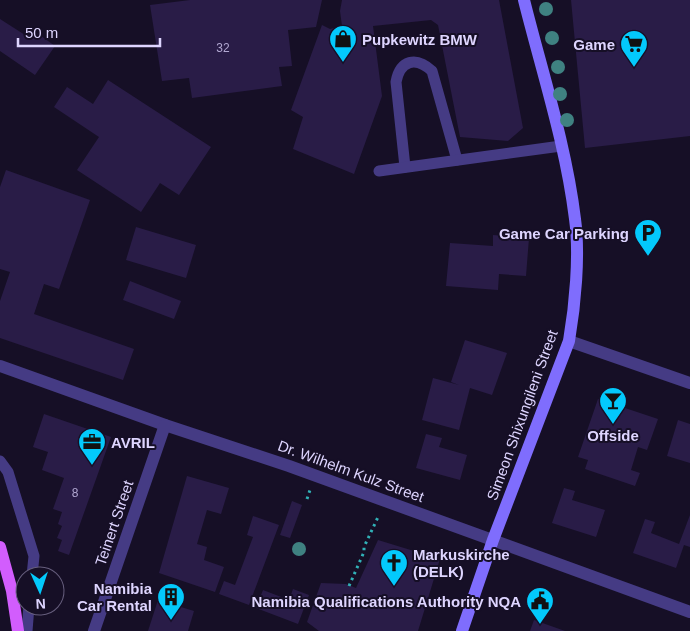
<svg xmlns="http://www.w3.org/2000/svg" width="690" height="631" viewBox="0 0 690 631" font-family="Helvetica,sans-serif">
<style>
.building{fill:#291c47}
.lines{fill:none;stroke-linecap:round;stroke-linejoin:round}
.path{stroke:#31b1b7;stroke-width:3;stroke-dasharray:2.5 4;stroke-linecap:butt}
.lane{stroke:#453b84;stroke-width:11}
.street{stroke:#453b84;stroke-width:12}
.secondary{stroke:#7f6dfd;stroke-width:12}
.primary{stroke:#d25dfd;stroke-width:12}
.tree{fill:#3f8181}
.labels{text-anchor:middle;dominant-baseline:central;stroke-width:4;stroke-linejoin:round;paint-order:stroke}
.number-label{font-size:12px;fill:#b1a7d1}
.poi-label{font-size:15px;font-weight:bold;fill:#ded5ff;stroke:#160f26;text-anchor:end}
.street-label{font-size:15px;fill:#ded5ff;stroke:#160f26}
</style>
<rect width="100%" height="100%" fill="#160f26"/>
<g class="building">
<polygon points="190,0 322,0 316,27 288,30 292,66 279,67 282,86 192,98 189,78 162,81 150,5"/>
<polygon points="342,0 499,0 523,128 508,141 460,137 438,25 431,20 373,26 382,96 354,174 293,149 303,117 291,110 322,25 330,29 342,26 340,11"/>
<polygon points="571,0 690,0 690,136 585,148"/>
<polygon points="0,19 25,35 30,28 55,46 35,75 0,51"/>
<polygon points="108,80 211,147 179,195 160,183 141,212 77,170 99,137 54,107 67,87 93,104"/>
<polygon points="6,170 90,200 59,289 44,284 34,314 134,349 123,380 0,338 0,301 10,272 0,269 0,187"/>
<polygon points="136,227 196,245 186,278 126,260"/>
<polygon points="493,235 529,238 526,276 499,274 498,290 446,286 450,243 493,246"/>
<polygon points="130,281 181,301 174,319 123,300"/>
<polygon points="465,340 507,353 492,395 470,388 459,430 422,420 433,378 459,385 451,382"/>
<polygon points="598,399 658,419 647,450 638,447 631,470 640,473 635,486 585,469 588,460 578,457"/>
<polygon points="44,414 111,437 69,555 58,551 62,540 57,538 62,526 58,524 62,512 53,509 64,478 42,470 48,452 33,447"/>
<polygon points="678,420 690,424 690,463 667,456"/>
<polygon points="426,434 442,438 439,447 467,455 460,480 416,468"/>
<polygon points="187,476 229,488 221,514 207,510 197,544 207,547 204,560 224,567 215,592 159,573"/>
<polygon points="564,488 575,491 572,500 605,510 596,537 552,523"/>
<polygon points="292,501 302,505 290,538 280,535"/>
<polygon points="690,515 690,547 684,545 676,568 633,553 645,519 655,522 651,533 679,544"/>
<polygon points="253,516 279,525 249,605 219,594 224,581 235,585 253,537 247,535"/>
<polygon points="378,540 440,559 418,631 319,631 307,622 321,583 346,584 356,588"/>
<polygon points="293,589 309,595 298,624 256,608 263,590 289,600"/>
<polygon points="158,600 194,611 188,631 148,631"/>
<polygon points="534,620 565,631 530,631"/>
</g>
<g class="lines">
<g class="path">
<polyline points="307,499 310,490 312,491"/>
<polyline points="349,586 364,552 364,547 379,515"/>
</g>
<g class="lane">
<path d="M405 167 396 82C400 60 416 56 432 71L457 160"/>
<polyline points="379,171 561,146"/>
<polyline points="0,461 8,472 34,556 32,576"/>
<polyline points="27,631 29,606"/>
</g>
<g class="street">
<polyline points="569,341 690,383"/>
<polyline points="0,366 165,425 289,466 690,612"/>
<polyline points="94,631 165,425"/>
</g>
<path class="secondary" d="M462 631 493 540 569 341C575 306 580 255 575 219 566 145 542 72 524 0"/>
<polyline class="primary" points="0,547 12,591 18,631"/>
</g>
<g class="tree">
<circle cx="546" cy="9" r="7"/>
<circle cx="552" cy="38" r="7"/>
<circle cx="558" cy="67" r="7"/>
<circle cx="560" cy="94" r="7"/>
<circle cx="567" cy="120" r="7"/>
<circle cx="299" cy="549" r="7"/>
</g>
<defs>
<symbol id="shop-pin" viewBox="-11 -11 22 30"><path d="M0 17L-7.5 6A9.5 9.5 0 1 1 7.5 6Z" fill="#03c9fc" stroke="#160f26"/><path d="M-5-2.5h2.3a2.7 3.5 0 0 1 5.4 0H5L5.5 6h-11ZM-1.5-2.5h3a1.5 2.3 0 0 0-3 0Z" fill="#111"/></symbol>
<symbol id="supermarket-pin" viewBox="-11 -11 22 30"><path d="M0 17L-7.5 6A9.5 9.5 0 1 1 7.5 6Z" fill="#03c9fc" stroke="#160f26"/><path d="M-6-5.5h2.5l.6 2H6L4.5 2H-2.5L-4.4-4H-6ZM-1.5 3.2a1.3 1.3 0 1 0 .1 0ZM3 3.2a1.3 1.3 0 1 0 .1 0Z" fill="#111"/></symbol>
<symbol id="parking-pin" viewBox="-11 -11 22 30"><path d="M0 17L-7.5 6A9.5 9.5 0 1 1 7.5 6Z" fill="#03c9fc" stroke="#160f26"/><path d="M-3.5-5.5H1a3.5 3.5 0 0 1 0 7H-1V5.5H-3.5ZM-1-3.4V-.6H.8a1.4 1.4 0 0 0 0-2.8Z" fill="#111"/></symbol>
<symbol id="bar-pin" viewBox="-11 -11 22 30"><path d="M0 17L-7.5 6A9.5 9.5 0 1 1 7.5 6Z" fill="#03c9fc" stroke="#160f26"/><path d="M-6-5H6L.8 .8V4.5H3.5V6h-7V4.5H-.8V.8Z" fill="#111"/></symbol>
<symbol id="office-pin" viewBox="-11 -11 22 30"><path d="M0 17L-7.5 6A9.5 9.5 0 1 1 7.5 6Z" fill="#03c9fc" stroke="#160f26"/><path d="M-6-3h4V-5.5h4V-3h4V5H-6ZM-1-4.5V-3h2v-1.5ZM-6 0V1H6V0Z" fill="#111"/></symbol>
<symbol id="church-pin" viewBox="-11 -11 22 30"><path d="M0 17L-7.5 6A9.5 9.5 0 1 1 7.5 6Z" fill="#03c9fc" stroke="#160f26"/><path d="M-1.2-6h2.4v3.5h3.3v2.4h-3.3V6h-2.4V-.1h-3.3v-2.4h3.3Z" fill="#111"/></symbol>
<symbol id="building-pin" viewBox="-11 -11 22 30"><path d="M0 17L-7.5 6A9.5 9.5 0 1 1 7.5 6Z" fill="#03c9fc" stroke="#160f26"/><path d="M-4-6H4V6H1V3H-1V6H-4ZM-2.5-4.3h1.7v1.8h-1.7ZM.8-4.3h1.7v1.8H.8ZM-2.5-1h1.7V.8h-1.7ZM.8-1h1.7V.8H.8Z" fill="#111"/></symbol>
<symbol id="civic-pin" viewBox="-11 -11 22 30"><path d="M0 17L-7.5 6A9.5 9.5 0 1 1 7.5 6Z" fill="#03c9fc" stroke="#160f26"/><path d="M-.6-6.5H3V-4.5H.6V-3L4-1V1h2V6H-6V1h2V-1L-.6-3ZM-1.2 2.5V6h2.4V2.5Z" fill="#111"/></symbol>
</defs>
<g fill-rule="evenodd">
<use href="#shop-pin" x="327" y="23" width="32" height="43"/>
<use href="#supermarket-pin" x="618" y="28" width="32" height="43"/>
<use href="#parking-pin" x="632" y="217" width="32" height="43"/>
<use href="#bar-pin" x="597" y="385" width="32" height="43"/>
<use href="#office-pin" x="76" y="426" width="32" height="43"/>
<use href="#church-pin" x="378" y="547" width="32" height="43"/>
<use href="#building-pin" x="155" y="581" width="32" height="43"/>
<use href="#civic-pin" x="524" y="585" width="32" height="43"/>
</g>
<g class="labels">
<g class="number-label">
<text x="223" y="48">32</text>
<text x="75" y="493">8</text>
</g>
<g class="poi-label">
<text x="362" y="39" text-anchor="start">Pupkewitz BMW</text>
<text x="615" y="44">Game</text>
<text x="629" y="233">Game Car Parking</text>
<text x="613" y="435" text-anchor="middle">Offside</text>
<text x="111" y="442" text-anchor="start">AVRIL</text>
<text x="413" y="554" text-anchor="start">Markuskirche<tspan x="413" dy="17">(DELK)</tspan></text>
<text x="152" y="588">Namibia<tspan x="152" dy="17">Car Rental</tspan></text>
<text x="521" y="601">Namibia Qualifications Authority NQA</text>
</g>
<g class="street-label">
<text transform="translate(522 415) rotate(-70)">Simeon Shixungileni Street</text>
<text transform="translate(351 471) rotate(20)">Dr. Wilhelm Kulz Street</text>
<text transform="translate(114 523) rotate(-71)">Teinert Street</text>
</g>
</g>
<g transform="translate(40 591) rotate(177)"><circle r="24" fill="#160f26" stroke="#665e7d"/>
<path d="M0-4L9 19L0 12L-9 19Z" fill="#03c9fc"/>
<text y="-8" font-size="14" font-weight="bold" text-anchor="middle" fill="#ded5ff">N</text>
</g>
<path d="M18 38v8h142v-8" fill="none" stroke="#ded5ff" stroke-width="2.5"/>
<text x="25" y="38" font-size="15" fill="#ded5ff" stroke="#160f26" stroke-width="4" paint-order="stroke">50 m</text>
</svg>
